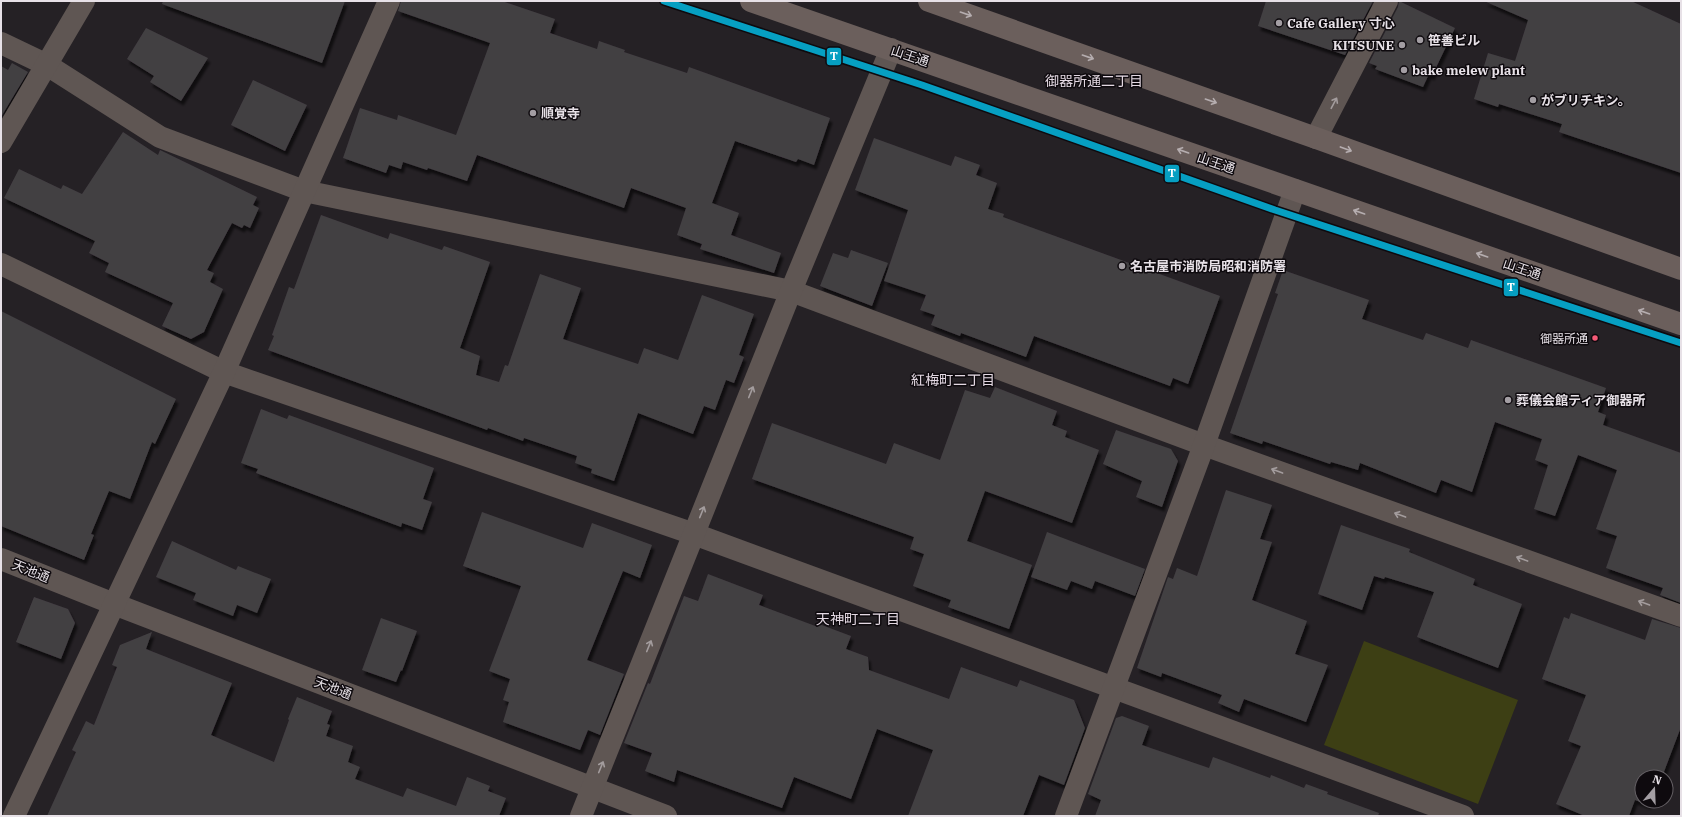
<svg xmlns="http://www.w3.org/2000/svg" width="1682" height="817" viewBox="0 0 1682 817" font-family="'IBM Plex Serif','Noto Sans JP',serif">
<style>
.green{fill:#3d3f14}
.building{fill:#433f43;filter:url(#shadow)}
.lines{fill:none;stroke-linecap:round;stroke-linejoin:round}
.minor{stroke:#5f5653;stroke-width:22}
.major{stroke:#6b5f5c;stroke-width:22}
.metro-1-casing{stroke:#0e0a0e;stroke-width:10}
.metro-1{stroke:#069fc2;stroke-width:7}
.oneway{stroke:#b5adaf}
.oneway2{stroke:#a39c9d}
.poi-dot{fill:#a39ea3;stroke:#0e0a0e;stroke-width:1.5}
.bus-dot{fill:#f75a77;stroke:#0e0a0e;stroke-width:1.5}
.labels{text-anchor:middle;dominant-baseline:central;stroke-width:3;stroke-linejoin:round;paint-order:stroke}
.bus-label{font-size:12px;fill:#e7e1e7;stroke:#0e0a0e;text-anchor:end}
.poi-label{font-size:13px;font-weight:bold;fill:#e7e1e7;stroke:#0e0a0e;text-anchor:start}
.street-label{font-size:13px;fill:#e7e1e7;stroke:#0e0a0e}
.neighbourhood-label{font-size:14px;fill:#e3d8e2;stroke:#0e0a0e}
.line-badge{stroke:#0e0a0e;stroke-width:1.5}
.badge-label{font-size:11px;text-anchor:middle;font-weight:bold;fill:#fff}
</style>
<defs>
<filter id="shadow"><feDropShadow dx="2.5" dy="4.5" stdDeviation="1" flood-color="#0009"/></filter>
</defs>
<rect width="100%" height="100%" fill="#252125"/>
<polygon class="green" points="1364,641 1518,700 1478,804 1324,745"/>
<g class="building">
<polygon points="163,1 345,1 322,63 162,4"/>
<polygon points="401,1 502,1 555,19 550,33 597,49 599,41 625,50 624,52 687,73 689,67 830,118 814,165 798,159 796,162 735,141 712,203 739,213 731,235 781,253 774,273 700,249 702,244 677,235 686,208 631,188 624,208 477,155 467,181 428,168 427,170 403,162 401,169 389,165 386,173 343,158 360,108 397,120 398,115 456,135 490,43 398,11"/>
<polygon points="1266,1 1373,1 1345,55 1258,26"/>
<polygon points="1399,1 1455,28 1432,76 1429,74 1423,87 1375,69 1377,66 1369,63 1398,7"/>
<polygon points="1484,1 1631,1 1681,24 1681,173 1559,132 1562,124 1499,104 1498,107 1474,99 1488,53 1515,61 1528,20"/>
<polygon points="146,28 208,58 181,101 150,82 154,76 127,59"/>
<polygon points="12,63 28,72 1,117 1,66 8,70"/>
<polygon points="253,80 307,105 285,151 231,125"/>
<polygon points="123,132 158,155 160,150 257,197 253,205 259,208 250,228 244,225 242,228 232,223 207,270 214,273 210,282 223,289 204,332 191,339 162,326 173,303 105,272 109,263 89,253 95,241 4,198 19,169 61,189 63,185 82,194"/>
<polygon points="874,138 951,166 955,156 980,165 976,175 997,183 988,209 1004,214 1003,217 1220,296 1188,384 1173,378 1170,386 1034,336 1026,357 961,333 960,336 931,325 935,315 920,310 926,295 884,281 908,210 855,190"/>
<polygon points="321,215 388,239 390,233 442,250 444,246 490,262 460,348 480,356 476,375 499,382 505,365 508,366 540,274 581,288 563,339 638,364 644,348 678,360 702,295 754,314 739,355 744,357 734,383 726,380 715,410 704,406 693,434 638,413 614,481 591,473 592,469 575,463 577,456 524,438 523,441 488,428 487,430 268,350 274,336 272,335 289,287 294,289"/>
<polygon points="851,250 888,263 872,306 820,286 833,253 848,258"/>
<polygon points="1283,270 1369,300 1362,319 1423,340 1426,333 1468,348 1471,340 1606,388 1598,412 1606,415 1603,425 1681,453 1681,603 1660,595 1663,588 1606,568 1617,536 1596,529 1617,470 1578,455 1555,516 1534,509 1548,465 1535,460 1542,439 1495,422 1472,492 1441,480 1436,493 1360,463 1358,470 1331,462 1330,464 1263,441 1262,444 1230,433 1278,294 1275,293"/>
<polygon points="1,311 176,399 155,444 152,442 130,499 109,491 91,534 94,535 84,560 1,526"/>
<polygon points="995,387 1057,411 1052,425 1067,431 1065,437 1099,450 1072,523 985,491 967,541 1032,565 1009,629 948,607 951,600 913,586 924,554 910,549 914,537 752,479 772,423 886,464 894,443 940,460 965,390 990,398"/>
<polygon points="261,409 287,419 289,415 434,468 423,499 432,502 422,530 402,523 401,527 256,473 258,469 241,463"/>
<polygon points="1116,430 1171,449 1178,461 1162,507 1136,497 1142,481 1103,464"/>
<polygon points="1226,490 1272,505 1260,539 1272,542 1252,600 1307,621 1295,654 1328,665 1306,722 1244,699 1239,712 1218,703 1222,695 1162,673 1161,677 1137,668 1168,577 1173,579 1177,568 1197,576"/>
<polygon points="482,512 583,548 592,523 652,545 640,578 623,571 587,660 624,674 600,735 588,730 580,750 503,722 509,702 503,700 510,679 489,671 521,586 463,566"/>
<polygon points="1341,525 1410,549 1409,552 1475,579 1473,585 1522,604 1498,668 1417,637 1434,592 1385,577 1384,579 1374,576 1362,610 1318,594"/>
<polygon points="1047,532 1145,569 1135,596 1095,581 1092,589 1071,581 1067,590 1031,577"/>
<polygon points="172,541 236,570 238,566 271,579 257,613 237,605 233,616 193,600 196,593 156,577"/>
<polygon points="708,574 763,595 759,605 818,627 819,624 851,636 846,649 868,657 869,670 949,699 961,667 1017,687 1020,680 1074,700 1085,728 1064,785 1039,775 1023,816 908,816 933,750 877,729 851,799 794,777 782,808 677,770 674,782 645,771 652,753 624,743 648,683 650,684 684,596 698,601"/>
<polygon points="34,597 68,609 75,623 61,659 16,642"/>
<polygon points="1571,613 1645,640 1652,619 1681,628 1681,727 1662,777 1642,777 1642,801 1650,801 1648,805 1635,800 1629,816 1585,816 1556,804 1581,746 1568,741 1586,695 1542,679 1564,617 1569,619"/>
<polygon points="381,618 417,631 402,671 401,670 396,682 362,670"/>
<polygon points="152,632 146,649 232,683 211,735 274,762 289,720 288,719 297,697 332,711 327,724 330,725 326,736 353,746 348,762 360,767 355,779 403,797 407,788 456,806 467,777 490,786 488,791 506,798 499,816 47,816 76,752 72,750 86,721 94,725 117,667 112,665 120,645"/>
<polygon points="1122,716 1149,726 1142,745 1209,768 1213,757 1270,778 1271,775 1304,788 1306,784 1328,792 1327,794 1379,813 1378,816 1095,816 1101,800 1088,794 1116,718"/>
</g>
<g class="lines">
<g class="minor">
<polyline points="1,43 47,65 160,137 304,191 791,291 1204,445 1681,616"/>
<polyline points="1316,138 1387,1"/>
<polyline points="1,142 84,1"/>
<polyline points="1,264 224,372 694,534 1463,816"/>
<polyline points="1,559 114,604 666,816"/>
<polyline points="14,816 224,372 389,1"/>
<polyline points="581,816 791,291 891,49"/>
<polyline points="1066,816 1204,445 1295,190"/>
</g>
<g class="major">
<polyline points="751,1 1681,324"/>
<polyline points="929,1 1316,138 1681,269"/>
</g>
<defs>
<polyline id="metro-1" points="664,1 922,85 1275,210 1681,343"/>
</defs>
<use href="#metro-1" class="metro-1-casing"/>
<use href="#metro-1" class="metro-1"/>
</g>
<defs><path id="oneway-shaft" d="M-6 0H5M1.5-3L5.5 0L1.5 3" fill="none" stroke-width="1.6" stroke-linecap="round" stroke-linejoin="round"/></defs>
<g class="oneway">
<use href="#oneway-shaft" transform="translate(966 14) rotate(19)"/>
<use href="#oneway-shaft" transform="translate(1088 57) rotate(19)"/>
<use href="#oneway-shaft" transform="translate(1211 101) rotate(19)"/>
<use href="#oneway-shaft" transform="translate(1346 149) rotate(20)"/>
<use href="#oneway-shaft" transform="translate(1183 151) rotate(-161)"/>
<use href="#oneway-shaft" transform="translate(1359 212) rotate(-161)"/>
<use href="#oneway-shaft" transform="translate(1482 255) rotate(-161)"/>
<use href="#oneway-shaft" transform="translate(1644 312) rotate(-161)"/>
</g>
<g class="oneway2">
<use href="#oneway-shaft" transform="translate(1334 103) rotate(-62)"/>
<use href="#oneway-shaft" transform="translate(751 392) rotate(-68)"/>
<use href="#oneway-shaft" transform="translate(1277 471) rotate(-160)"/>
<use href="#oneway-shaft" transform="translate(702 512) rotate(-68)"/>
<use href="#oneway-shaft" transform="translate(1400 515) rotate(-160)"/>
<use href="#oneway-shaft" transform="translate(1522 559) rotate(-160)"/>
<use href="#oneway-shaft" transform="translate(1644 603) rotate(-160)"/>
<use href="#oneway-shaft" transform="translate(649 646) rotate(-68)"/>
<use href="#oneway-shaft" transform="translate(601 767) rotate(-68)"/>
</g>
<g class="poi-dot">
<circle cx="1279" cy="23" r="4"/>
<circle cx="1420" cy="40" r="4"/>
<circle cx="1402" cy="45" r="4"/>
<circle cx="1404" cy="70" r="4"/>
<circle cx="1533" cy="100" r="4"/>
<circle cx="533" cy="113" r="4"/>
<circle cx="1122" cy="266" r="4"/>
<circle cx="1508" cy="400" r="4"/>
</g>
<circle class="bus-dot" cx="1595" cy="338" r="3.5"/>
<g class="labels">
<g class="bus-label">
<text x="1588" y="338">御器所通</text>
</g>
<g class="poi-label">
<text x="1287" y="23">Cafe Gallery 寸心</text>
<text x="1428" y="40">笹善ビル</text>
<text x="1394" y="45" text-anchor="end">KITSUNE</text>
<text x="1412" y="70">bake melew plant</text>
<text x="1541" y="100">がブリチキン。</text>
<text x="541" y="113">順覚寺</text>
<text x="1130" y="266">名古屋市消防局昭和消防署</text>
<text x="1516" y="400">葬儀会館ティア御器所</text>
</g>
<g class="street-label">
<text transform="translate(910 56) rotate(19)">山王通</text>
<text transform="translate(1216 163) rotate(19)">山王通</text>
<text transform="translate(1522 269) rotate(19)">山王通</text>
<text transform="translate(31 571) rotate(22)">天池通</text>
<text transform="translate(333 688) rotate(21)">天池通</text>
</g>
<g class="neighbourhood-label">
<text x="1094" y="81">御器所通二丁目</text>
<text x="953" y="380">紅梅町二丁目</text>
<text x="858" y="619">天神町二丁目</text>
</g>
</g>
<g class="line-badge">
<rect x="826" y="47" width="16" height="19" rx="4" fill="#069fc2"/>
<rect x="1164" y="164" width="16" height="19" rx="4" fill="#069fc2"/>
<rect x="1503" y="278" width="16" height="19" rx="4" fill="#069fc2"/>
</g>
<g class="badge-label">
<text x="834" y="60">T</text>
<text x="1172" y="177">T</text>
<text x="1511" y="291">T</text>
</g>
<rect width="1682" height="817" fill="none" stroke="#e7e1e7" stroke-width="4"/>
<g transform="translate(1654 789) rotate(19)"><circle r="19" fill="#0e0a0e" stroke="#656065"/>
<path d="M0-3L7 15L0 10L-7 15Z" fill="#a39ea3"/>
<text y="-6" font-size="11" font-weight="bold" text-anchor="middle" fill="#e7e1e7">N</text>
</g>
</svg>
